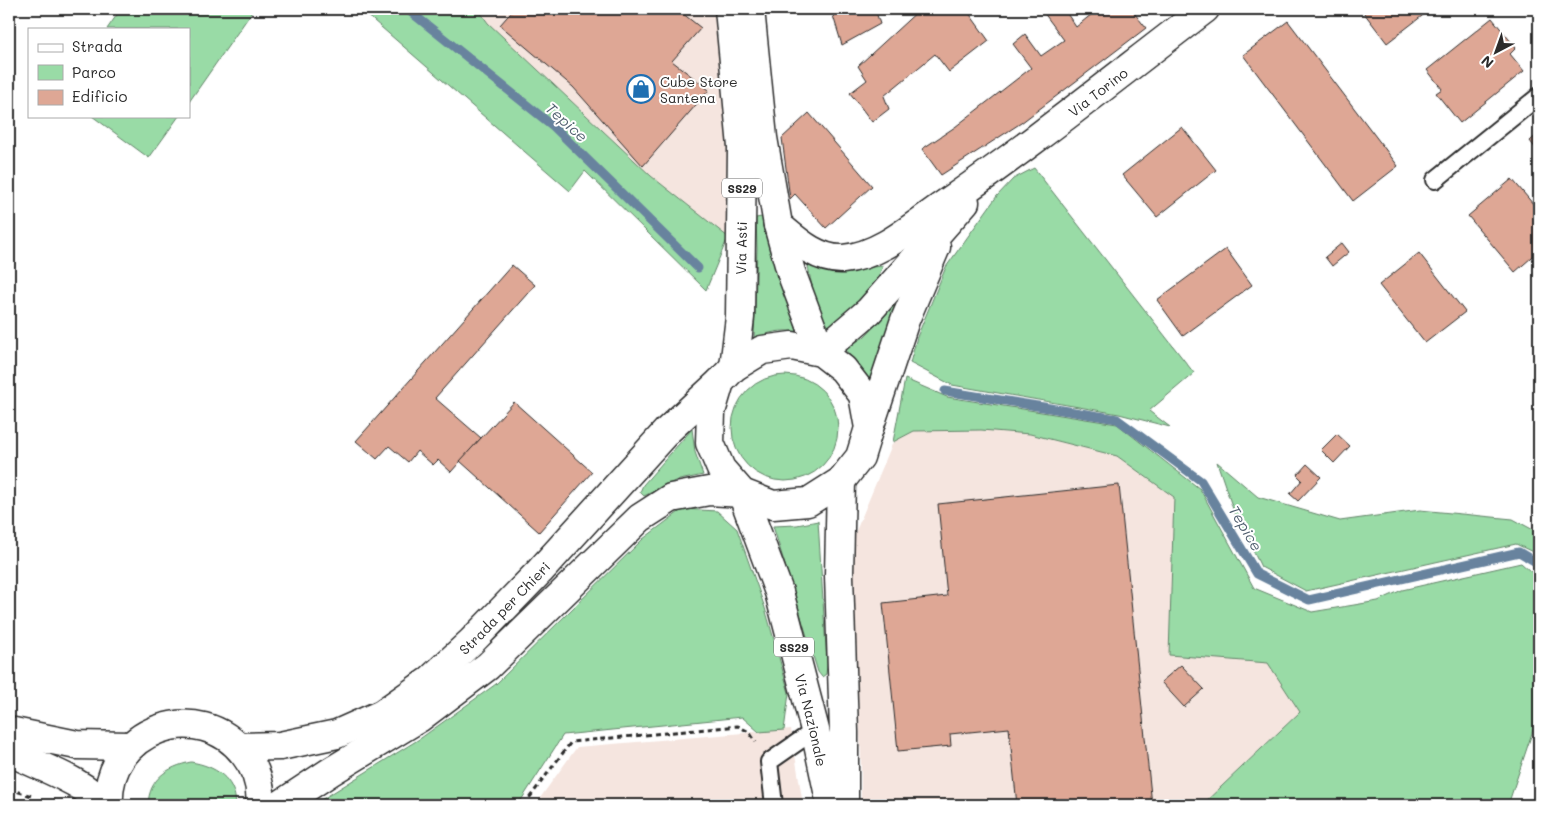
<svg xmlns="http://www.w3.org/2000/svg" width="1548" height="814" viewBox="0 0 1548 814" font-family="Mali,sans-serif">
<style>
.built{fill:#f5e5df}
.green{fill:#99dba6;stroke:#628368}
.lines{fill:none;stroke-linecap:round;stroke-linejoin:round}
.stream{stroke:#68839e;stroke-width:9}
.building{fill:#dea795;stroke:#2b2b2b}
.service-casing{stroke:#2b2b2b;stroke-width:20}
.tertiary-casing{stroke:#2b2b2b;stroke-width:31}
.secondary-casing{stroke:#2b2b2b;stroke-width:31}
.primary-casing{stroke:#2b2b2b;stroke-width:31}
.path{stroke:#2b2b2b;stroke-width:3;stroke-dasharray:5 4;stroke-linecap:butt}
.service{stroke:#fff;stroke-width:16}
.tertiary{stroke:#fff;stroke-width:28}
.secondary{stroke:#fff;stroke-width:28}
.primary{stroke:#fff;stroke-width:28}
.labels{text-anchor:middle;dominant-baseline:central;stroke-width:4;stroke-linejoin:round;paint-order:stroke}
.shield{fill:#fff;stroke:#6b6b6b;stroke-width:1}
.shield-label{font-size:12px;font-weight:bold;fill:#2b2b2b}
.poi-label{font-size:14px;fill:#2b2b2b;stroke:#fff;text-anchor:start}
.street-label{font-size:14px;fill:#2b2b2b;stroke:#fff}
.water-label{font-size:15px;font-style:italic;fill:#4f5e6e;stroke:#fff}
</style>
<rect width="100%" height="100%" fill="#fff"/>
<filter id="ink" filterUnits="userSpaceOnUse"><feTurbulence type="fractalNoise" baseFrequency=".02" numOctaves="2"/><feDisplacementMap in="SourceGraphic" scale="10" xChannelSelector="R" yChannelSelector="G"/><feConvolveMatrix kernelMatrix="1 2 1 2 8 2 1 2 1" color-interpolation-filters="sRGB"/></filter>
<g filter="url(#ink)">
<g class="built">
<polygon points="478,9 715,9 728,137 728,237 651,176 488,23"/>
<polygon points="981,430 1030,434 1117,456 1174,497 1169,655 1269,663 1300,712 1202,805 861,805 861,754 851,543 893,442 914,431"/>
<polygon points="791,729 803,805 535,805 577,747"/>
</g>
<g class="green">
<polygon points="121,9 254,9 189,102 189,29 107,29"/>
<polygon points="363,9 478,9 488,23 651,176 728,237 706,290 585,171 570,191 366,14"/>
<polygon points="92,116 179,116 149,158"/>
<polygon points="1034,168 1194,373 1149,411 1170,427 1119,414 952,385 910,363 917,337 946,267 997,196 1013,179"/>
<path d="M767 216 797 332C783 329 766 332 754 340L757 249 756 218Z"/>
<path d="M807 261 861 268 883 266 875 284 831 329C816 312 811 283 807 261Z"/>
<polygon points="896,304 899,304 874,375 868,383 858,366 845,349 864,337"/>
<circle cx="785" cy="428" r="53"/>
<polygon points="905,379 947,397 1117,424 1200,489 1254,588 1312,612 1378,601 1402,590 1521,563 1539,579 1539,712 1508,805 1202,805 1300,712 1268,663 1169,655 1174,497 1117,456 1030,434 981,430 914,431 893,442"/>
<polygon points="692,429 695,452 703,475 675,481 644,496 640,492 643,485"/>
<polygon points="1217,462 1258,497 1340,521 1420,510 1513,519 1539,533 1539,555 1516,544 1306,591 1261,567 1234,512"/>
<polygon points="683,509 717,511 737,529 765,608 789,693 784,730 759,732 742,717 563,735 518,805 313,805 421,738 496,684 643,539"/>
<polygon points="818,521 827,665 826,674 822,677 818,672 773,526 797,525"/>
<path d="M191 762C215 766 235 778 236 805H148C149 779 167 767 191 762Z"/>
</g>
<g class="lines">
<g class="stream">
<polyline points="407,9 553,126 698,268"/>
<polyline points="945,391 1117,419 1201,481 1257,574 1309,600 1519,552 1539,564"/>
<polyline points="1538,805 1539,801"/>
</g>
</g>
<g class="building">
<polygon points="514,9 677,9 701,28 672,61 709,90 643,166 573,87 500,25"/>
<polygon points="831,9 875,9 880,24 842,45"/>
<polygon points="920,9 966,9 989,41 949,72 935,54 884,96 889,109 872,122 850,93 867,80 858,66"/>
<polygon points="1041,9 1064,9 1076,27 1098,9 1131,9 1146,28 1021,123 941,175 922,149 955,127 1031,68 1013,44 1025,34 1041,56 1064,40"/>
<polygon points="1361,9 1431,9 1387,43"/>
<polygon points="1492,18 1516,48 1510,54 1524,71 1460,123 1436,93 1442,89 1427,70"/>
<polygon points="1288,21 1398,166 1353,201 1243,55"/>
<polygon points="809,113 872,186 826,228 795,194 790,199 782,138"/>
<polygon points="1182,127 1216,170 1157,217 1122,175"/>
<polygon points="1539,133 1539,153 1530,141"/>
<polygon points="1512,179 1539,211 1539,251 1515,272 1468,216"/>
<polygon points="1342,243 1349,252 1332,266 1325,257"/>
<polygon points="1226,249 1252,285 1183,336 1157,300"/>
<polygon points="1419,253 1465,312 1425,343 1379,285"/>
<polygon points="512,265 535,285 435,398 481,438 451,472 438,460 433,465 417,451 408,462 389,446 377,459 356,441"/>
<polygon points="514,402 592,472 539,532 460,461"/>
<polygon points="1337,434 1350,446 1334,463 1321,450"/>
<polygon points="1307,464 1321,477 1298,501 1290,494 1302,480 1297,475"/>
<polygon points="1119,485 1152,805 1017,805 1009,728 950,734 951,746 898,751 883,603 947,596 938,504"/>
<polygon points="1181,665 1204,689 1184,707 1161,682"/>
</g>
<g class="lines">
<defs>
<g id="service">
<polyline points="1435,180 1539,96"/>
<polyline points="774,805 769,762 815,730"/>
</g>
<g id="tertiary">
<path id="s1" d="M778 225C796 240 817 260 843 259 880 256 913 226 942 206 1033 144 1118 75 1205 9"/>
<polyline points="821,352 869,311 965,202"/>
<polyline points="869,428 905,320 936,247"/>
</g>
<g id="secondary">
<polyline points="9,731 77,745 130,746"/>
<path id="s2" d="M239 747 280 746 337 734 382 714 429 681 472 641 540 571 667 431 720 382"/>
<path d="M9 751C36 766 84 780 103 805"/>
<path d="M109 805C104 730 200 695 245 755 256 769 262 787 260 805"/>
<polyline points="280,805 330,772 419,718 488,666 640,518 671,498 709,491 742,493"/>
</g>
<g id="primary">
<polyline points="729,9 742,147 740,317 734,367"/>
<polyline points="750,9 763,138 778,225 791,272 821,352"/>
<polyline points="841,481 839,575 844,732 844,805"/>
<path id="s3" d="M742 493 773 505 808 502 841 481 860 457 869 428 863 395 843 369 821 352 792 346 762 350 734 367 720 382 711 412 710 443 721 469 742 493 779 592 815 730 831 805"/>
</g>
</defs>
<use href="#service" class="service-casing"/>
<use href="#tertiary" class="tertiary-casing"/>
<use href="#secondary" class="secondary-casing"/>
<use href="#primary" class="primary-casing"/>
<g class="path">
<polyline points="9,789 32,796"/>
<polyline points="524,805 571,742 738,726 749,732 756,742"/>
</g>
<use href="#service" class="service"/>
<use href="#tertiary" class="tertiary"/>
<use href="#secondary" class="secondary"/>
<use href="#primary" class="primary"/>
</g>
</g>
<defs>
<symbol id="shop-ring" viewBox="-11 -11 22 22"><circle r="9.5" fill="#fff" stroke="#1f6fb2" stroke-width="1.5"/><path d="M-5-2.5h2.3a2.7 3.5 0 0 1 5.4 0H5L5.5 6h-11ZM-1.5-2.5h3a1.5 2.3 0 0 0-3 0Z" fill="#1f6fb2"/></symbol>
</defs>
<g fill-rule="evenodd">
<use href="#shop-ring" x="625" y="73" width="32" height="32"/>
</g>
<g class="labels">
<g class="shield">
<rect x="722" y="178.5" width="40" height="19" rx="4"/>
<rect x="774" y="637.5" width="40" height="19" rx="4"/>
</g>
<g class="shield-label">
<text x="742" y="188">SS29</text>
<text x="794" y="647">SS29</text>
</g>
<g class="poi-label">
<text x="660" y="81">Cube Store<tspan x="660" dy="16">Santena</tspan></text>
</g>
<g class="street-label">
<text stroke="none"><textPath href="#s1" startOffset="382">Via Torino</textPath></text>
<text transform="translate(741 248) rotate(-89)">Via Asti</text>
<text stroke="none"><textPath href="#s2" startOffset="311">Strada per Chieri</textPath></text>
<text stroke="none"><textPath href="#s3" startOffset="736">Via Nazionale</textPath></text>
</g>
<g class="water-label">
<text transform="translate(567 122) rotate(42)">Tepice</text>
<text transform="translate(1246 528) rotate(59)">Tepice</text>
</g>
</g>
<rect width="1548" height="814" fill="none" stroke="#fff" stroke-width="30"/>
<rect x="15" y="15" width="1518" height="784" fill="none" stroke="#2b2b2b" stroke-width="2" filter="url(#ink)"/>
<rect x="28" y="28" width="162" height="90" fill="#ffffff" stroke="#aaaaaa"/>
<rect x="38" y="44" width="25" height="8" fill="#ffffff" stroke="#aaaaaa"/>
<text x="72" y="52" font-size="15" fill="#2b2b2b">Strada</text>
<rect x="38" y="65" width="25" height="15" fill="#99dba6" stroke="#aaaaaa"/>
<text x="72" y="78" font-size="15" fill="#2b2b2b">Parco</text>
<rect x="38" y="90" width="25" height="15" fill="#dea795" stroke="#aaaaaa"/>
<text x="72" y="102" font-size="15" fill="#2b2b2b">Edificio</text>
<g transform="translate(1496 52) rotate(221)" stroke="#ffffff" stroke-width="4" paint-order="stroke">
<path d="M0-4L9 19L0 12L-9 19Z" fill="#2b2b2b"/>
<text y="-8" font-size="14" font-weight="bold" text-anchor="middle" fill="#2b2b2b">N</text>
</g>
</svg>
